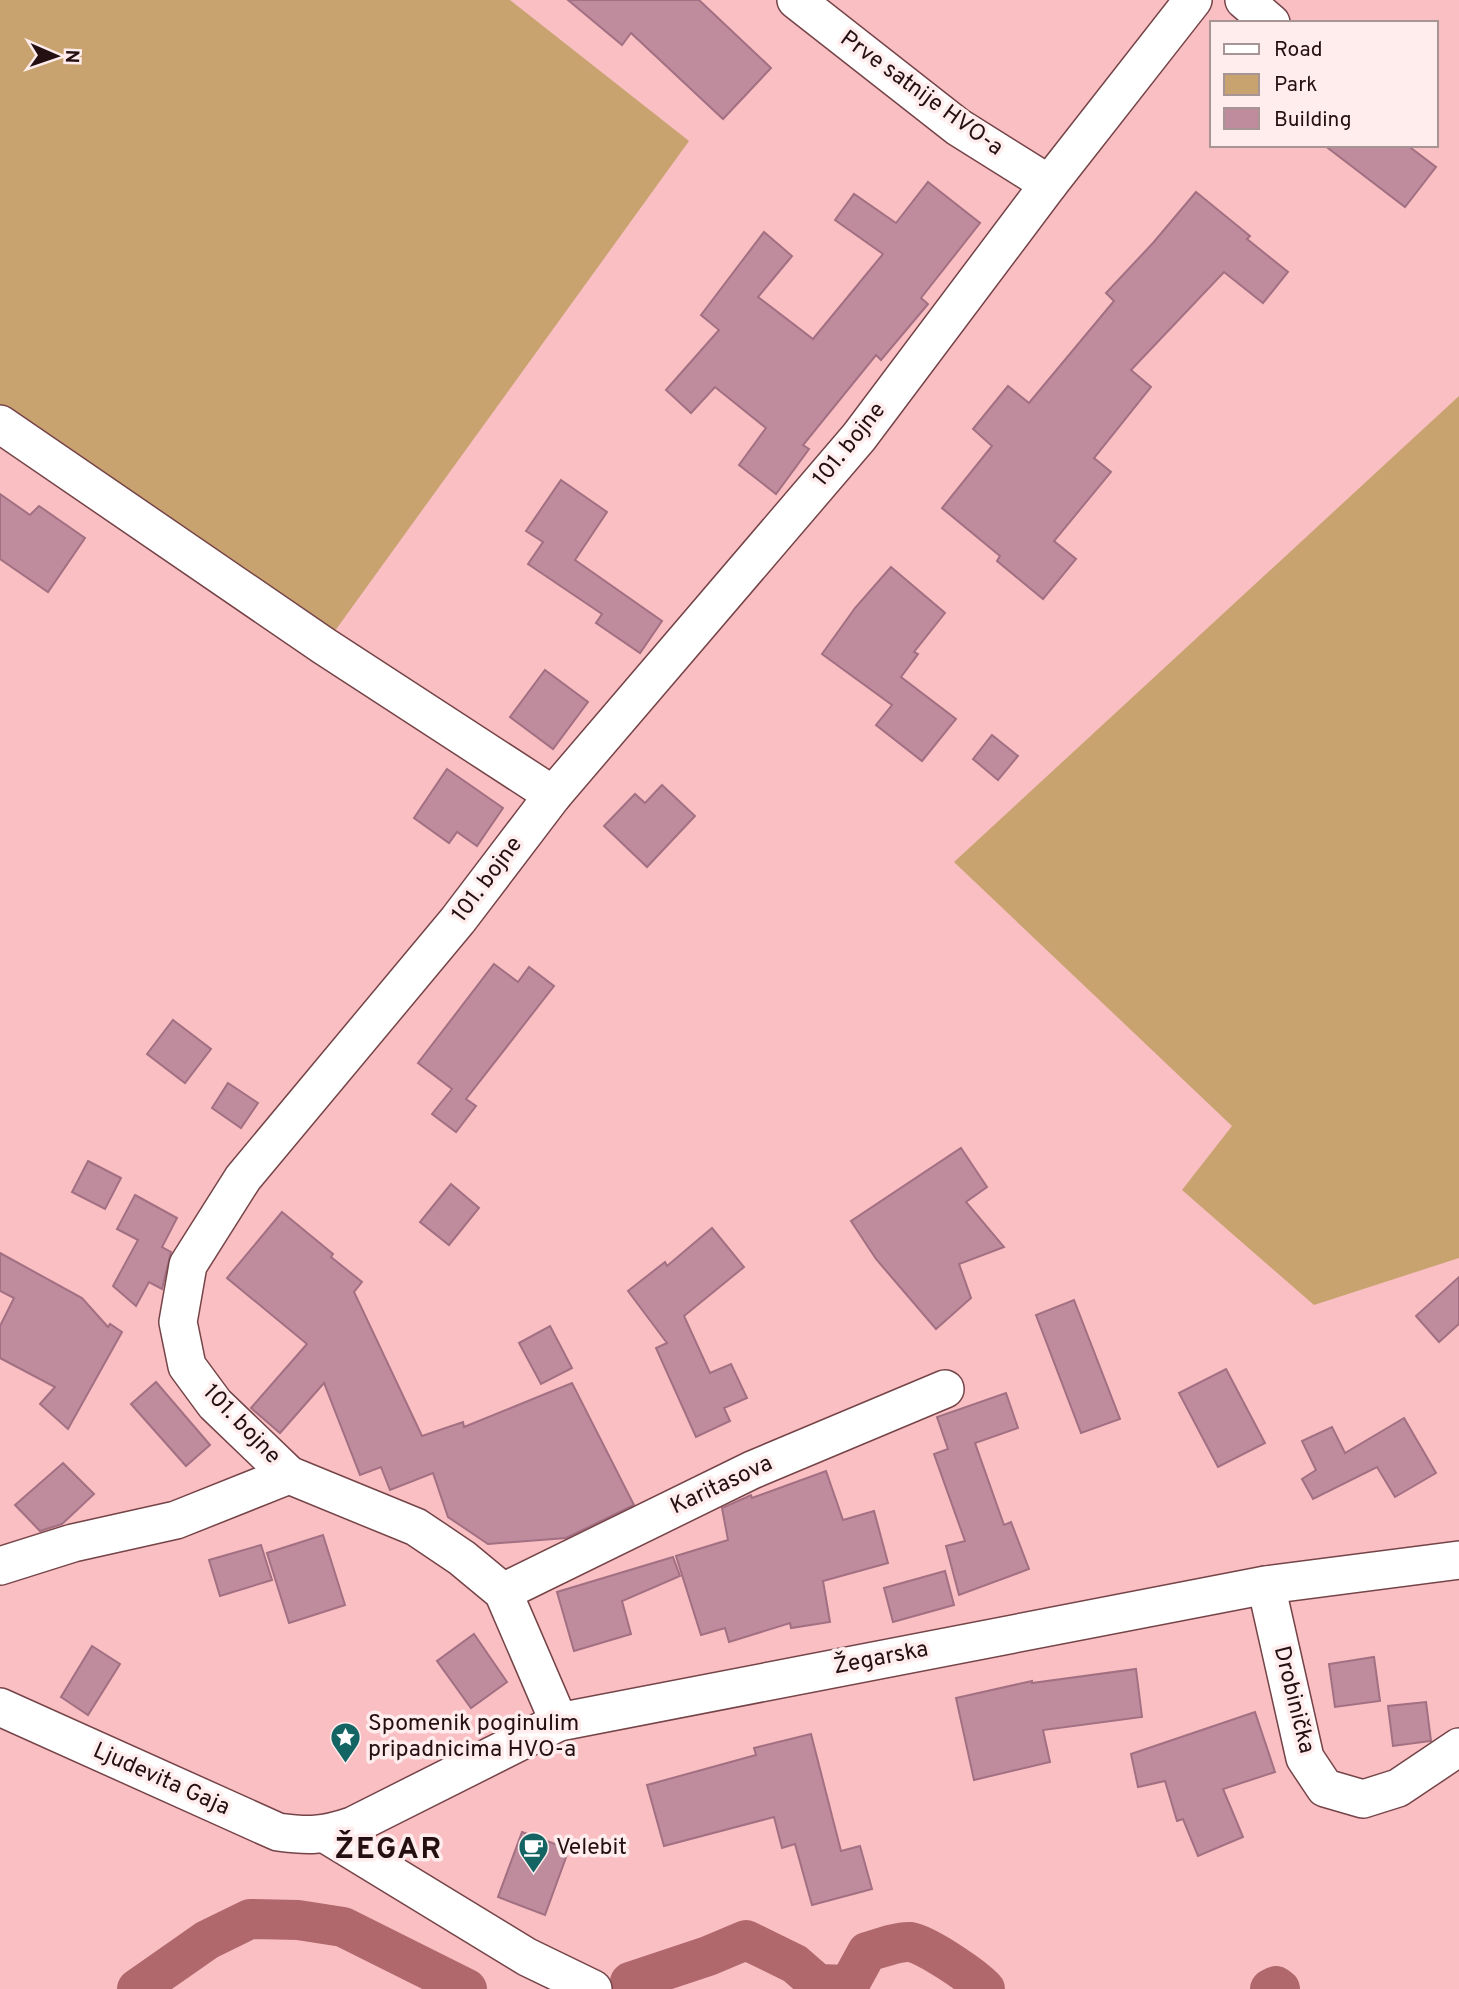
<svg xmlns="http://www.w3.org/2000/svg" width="1459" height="1989" viewBox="0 0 1459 1989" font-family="Overpass,sans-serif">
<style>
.green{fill:#c8a370}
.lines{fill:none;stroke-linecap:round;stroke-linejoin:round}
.canal{stroke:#b1686d;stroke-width:40}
.building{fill:#bf8c9e;stroke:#a27082;stroke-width:2}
.minor-casing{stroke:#754448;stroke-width:40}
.minor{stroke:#fff;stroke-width:37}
.labels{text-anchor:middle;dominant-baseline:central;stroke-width:7;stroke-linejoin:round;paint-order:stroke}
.street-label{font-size:23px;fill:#241012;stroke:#ffeced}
.poi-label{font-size:23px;fill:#241012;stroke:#ffeced;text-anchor:start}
.district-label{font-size:30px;font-weight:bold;letter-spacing:2px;fill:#241012;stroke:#ffeced}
</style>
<rect width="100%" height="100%" fill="#f9bfc2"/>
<g class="green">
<polygon points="0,0 510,0 689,141 324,646 0,424"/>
<polygon points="1459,396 1459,1258 1314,1305 1182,1190 1232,1126 954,862"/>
</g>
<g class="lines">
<g class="canal">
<path d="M630 1982 708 1956 746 1940 795 1964 818 1984 849 1985 867 1952C877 1949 900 1941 910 1942 927 1945 973 1976 985 1989"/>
<polyline points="137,1989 207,1940 250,1919 298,1920 343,1927 467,1989"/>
<polyline points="1270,1989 1276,1986 1280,1989"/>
</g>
</g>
<g class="building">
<polygon points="568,0 699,0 771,68 723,119 631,33 622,45"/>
<polygon points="1324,145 1407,145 1436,167 1405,207"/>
<polygon points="928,182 980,223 921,298 928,304 881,360 876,355 803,445 809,449 776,494 739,465 766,428 715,387 691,413 666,390 719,330 701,315 764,232 792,256 758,297 813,339 883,254 835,220 854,194 896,223"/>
<polygon points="1196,192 1250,236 1247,239 1288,272 1263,303 1224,272 1131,370 1151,387 1094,458 1111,472 1054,541 1076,559 1043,599 997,561 1000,556 942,508 992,446 973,429 1008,386 1029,403 1114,301 1106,293 1153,243"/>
<polygon points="561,480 607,512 575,560 662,621 640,653 596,623 602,614 528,564 543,542 526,531"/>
<polygon points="0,494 30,515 39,506 85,538 48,592 0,559"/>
<polygon points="891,567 945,613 914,652 918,654 901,677 956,719 922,761 876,725 892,705 822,654 855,608"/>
<polygon points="545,670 588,702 553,749 510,717"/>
<polygon points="992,735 1018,756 998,780 973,759"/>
<polygon points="447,769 503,808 477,846 457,832 449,843 414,818"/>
<polygon points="662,785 695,816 647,867 604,826 635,794 645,803"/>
<polygon points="494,964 518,982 529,967 554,986 466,1099 476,1106 456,1132 432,1114 452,1089 418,1063"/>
<polygon points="173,1020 211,1049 185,1083 147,1054"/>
<polygon points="228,1083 258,1103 241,1128 212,1108"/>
<polygon points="961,1148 987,1187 966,1202 1004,1247 959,1264 971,1298 936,1329 876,1259 851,1221"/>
<polygon points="88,1161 121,1178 105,1209 72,1192"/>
<polygon points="451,1184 479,1208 449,1245 420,1222"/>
<polygon points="135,1195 177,1218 162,1247 171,1252 162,1289 149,1282 136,1306 113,1286 138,1240 117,1229"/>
<polygon points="282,1212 333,1254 331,1257 362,1282 354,1292 422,1436 463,1422 464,1427 572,1383 634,1505 566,1538 488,1544 448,1517 433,1473 390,1490 381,1467 360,1475 324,1383 280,1433 251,1408 307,1344 227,1278"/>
<polygon points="712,1228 744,1267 684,1316 710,1373 731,1364 747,1398 724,1408 730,1421 696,1437 656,1348 667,1343 628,1291 665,1262 667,1266"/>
<polygon points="0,1253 82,1298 108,1327 110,1324 122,1332 68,1429 40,1404 55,1387 0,1358 0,1326 14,1298 0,1291"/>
<polygon points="1459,1277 1459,1324 1439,1342 1416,1316"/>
<polygon points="1074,1300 1120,1419 1081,1433 1036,1315"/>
<polygon points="550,1326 572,1368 541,1384 519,1343"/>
<polygon points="1226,1369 1265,1443 1218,1467 1179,1393"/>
<polygon points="156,1382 210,1445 186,1466 131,1404"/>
<polygon points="1006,1393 1018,1428 975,1443 1004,1525 1011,1522 1029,1569 959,1595 946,1546 965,1541 934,1454 948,1449 937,1417"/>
<polygon points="1404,1418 1436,1473 1395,1497 1377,1467 1313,1499 1302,1479 1316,1470 1302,1441 1332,1427 1345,1453"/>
<polygon points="63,1463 94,1494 62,1524 40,1531 15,1505"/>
<polygon points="826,1471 843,1520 874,1511 888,1563 823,1581 830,1622 791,1628 790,1623 729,1642 725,1628 701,1635 676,1556 728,1540 722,1508 751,1495 752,1498"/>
<polygon points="323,1535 345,1605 289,1623 267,1553"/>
<polygon points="261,1545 272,1580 220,1596 209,1560"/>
<polygon points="673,1557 680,1576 622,1601 631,1634 574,1651 557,1592"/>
<polygon points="945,1571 954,1605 893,1622 884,1588"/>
<polygon points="474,1634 507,1682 471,1708 437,1661"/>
<polygon points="92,1646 120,1664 88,1715 61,1697"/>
<polygon points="1374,1657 1380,1701 1335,1707 1329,1664"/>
<polygon points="1136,1669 1142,1717 1043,1730 1050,1762 974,1780 956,1698 1032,1681 1032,1683"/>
<polygon points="1426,1702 1431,1741 1393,1746 1388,1706"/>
<polygon points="1255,1712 1275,1772 1223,1789 1243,1837 1198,1856 1183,1819 1177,1821 1165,1781 1138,1787 1131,1754"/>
<polygon points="811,1734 841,1851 860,1846 872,1889 812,1905 795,1844 782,1848 774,1817 664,1846 647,1785 756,1755 754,1748"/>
<polygon points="522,1832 569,1849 545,1915 498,1897"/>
</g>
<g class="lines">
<defs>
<g id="minor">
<polyline points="796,0 958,127 1049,184"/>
<polyline points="1244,0 1271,23"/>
<polyline points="0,424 324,646 553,795"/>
<polyline points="0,1566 73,1543 176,1520 289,1475"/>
<polyline points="1266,1585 1305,1758 1325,1788 1363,1799 1398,1788 1459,1747"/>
<polyline points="503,1592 752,1470 945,1389"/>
<path d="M0 1707 278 1832C308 1836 323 1836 352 1826L559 1722 1266 1585 1459 1560"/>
<polyline points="559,1722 503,1592 462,1558 416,1527 289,1475 215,1404 187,1366 178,1322 188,1265 243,1178 458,920 553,795 859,437 1049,184 1193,0"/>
<polyline points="327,1835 527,1957 593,1989"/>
</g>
</defs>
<use href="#minor" class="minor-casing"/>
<use href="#minor" class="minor"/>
</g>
<defs>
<symbol id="sight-pin" viewBox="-11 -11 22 30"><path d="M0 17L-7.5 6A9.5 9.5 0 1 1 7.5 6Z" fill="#146464" stroke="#ffeced"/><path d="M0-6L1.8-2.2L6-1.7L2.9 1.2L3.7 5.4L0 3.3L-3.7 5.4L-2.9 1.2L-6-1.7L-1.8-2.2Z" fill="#fff"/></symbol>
<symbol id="cafe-pin" viewBox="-11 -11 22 30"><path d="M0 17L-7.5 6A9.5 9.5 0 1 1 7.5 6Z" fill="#146464" stroke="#ffeced"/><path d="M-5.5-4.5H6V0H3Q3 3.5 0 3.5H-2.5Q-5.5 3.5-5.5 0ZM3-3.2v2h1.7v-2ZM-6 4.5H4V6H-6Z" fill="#fff"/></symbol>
</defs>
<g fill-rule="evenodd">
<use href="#sight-pin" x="328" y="1720" width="35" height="47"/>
<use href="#cafe-pin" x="516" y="1830" width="35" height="47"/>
</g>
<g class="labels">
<g class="street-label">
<text transform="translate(921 94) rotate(36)">Prve satnije HVO-a</text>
<text transform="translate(850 445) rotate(-51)">101. bojne</text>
<text transform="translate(488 880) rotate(-53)">101. bojne</text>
<text transform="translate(241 1425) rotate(46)">101. bojne</text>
<text transform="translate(722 1486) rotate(-25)">Karitasova</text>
<text transform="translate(881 1659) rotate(-11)">Žegarska</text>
<text transform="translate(1293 1700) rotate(76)">Drobinička</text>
<text transform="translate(161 1780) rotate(24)">Ljudevita Gaja</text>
</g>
<g class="poi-label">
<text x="368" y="1724">Spomenik poginulim<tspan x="368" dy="26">pripadnicima HVO-a</tspan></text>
<text x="556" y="1848">Velebit</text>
</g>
<g class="district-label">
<text x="389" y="1850">ŽEGAR</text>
</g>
</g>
<rect x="1210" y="21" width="228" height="126" fill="#ffeced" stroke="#a79495" stroke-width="2"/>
<rect x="1224" y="44" width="35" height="10" fill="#ffffff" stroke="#a79495" stroke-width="2"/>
<text x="1274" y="56" font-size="21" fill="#241012">Road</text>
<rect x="1224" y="74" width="35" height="21" fill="#c8a370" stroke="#a79495" stroke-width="2"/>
<text x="1274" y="91" font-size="21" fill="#241012">Park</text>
<rect x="1224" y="108" width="35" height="21" fill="#bf8c9e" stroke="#a79495" stroke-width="2"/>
<text x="1274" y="126" font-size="21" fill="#241012">Building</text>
<g transform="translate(56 56) rotate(92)" stroke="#ffeced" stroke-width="5" paint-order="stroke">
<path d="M0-5L12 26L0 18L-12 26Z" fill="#241012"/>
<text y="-10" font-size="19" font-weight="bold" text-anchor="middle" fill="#241012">N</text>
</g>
</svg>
